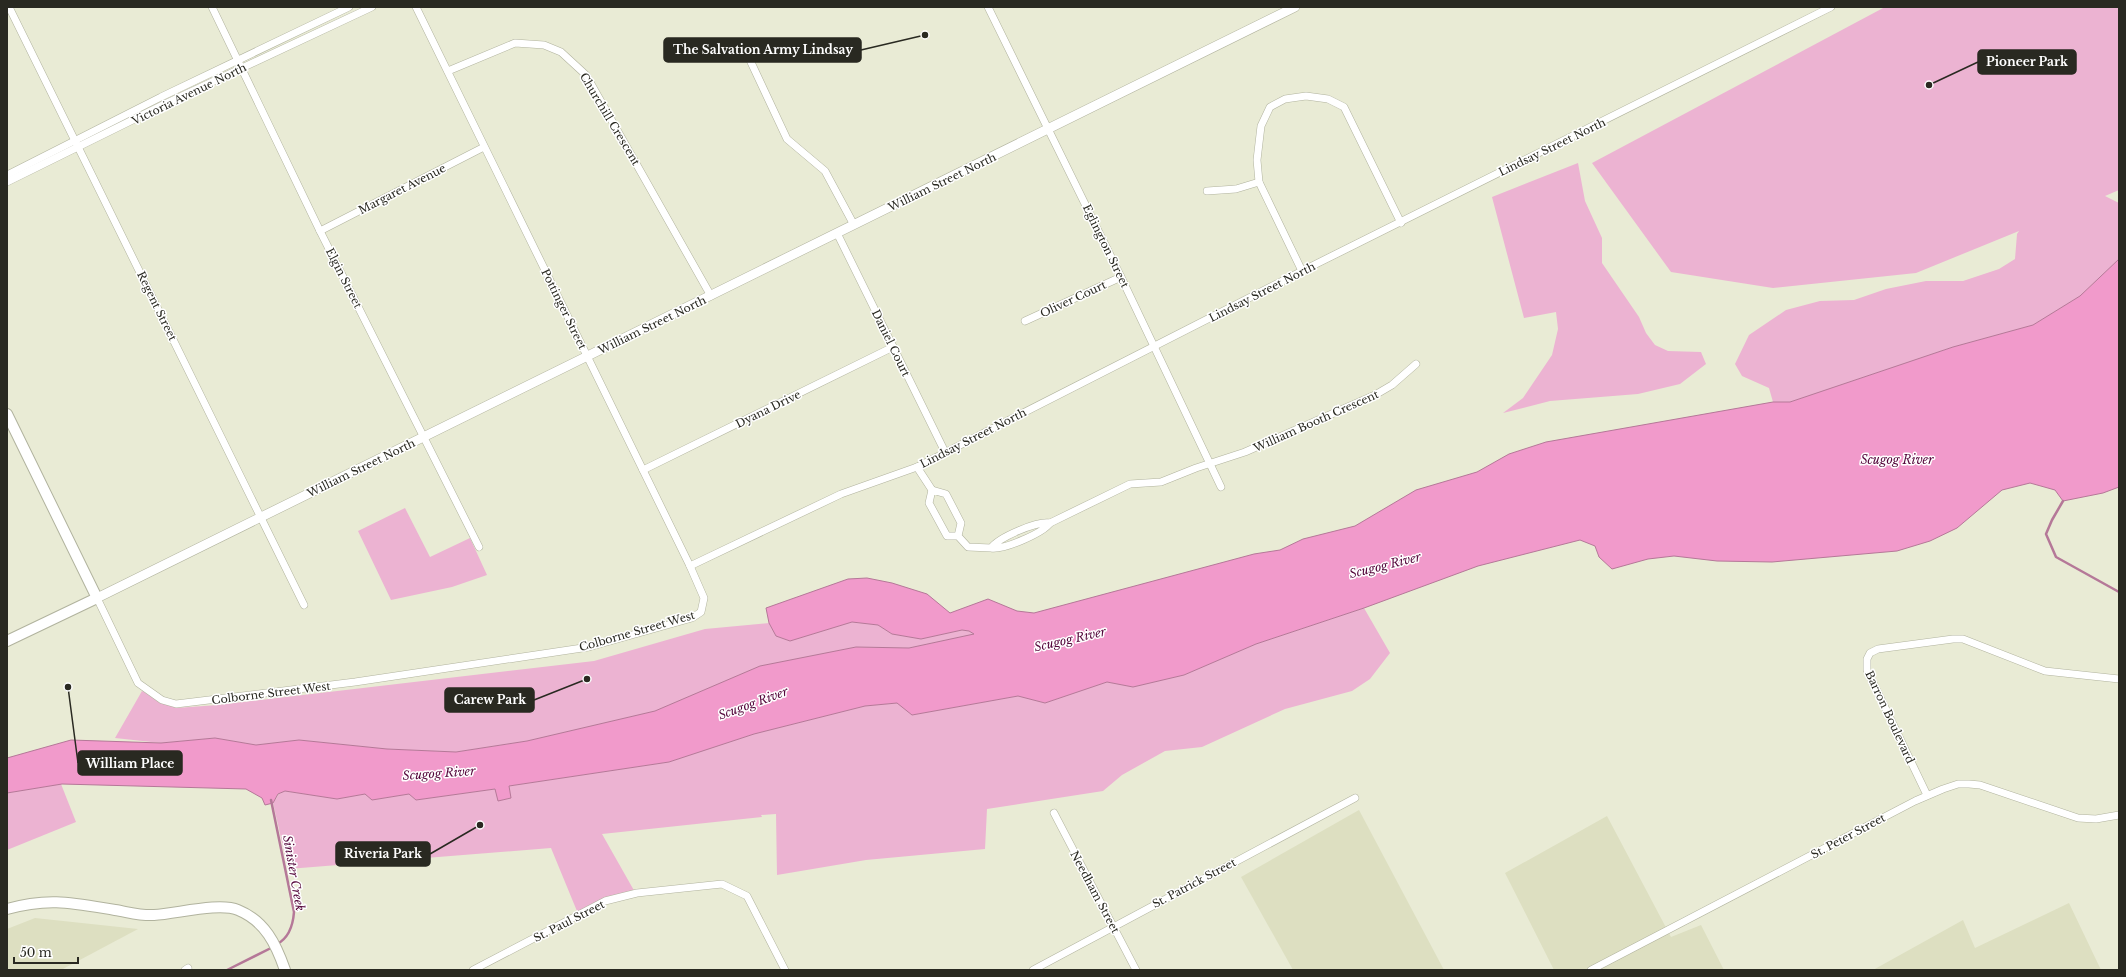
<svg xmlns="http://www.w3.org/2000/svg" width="2126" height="977" viewBox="0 0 2126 977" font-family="'Libre Baskerville',serif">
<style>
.built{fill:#dddfc1}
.green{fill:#ecb3d2}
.water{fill:#f19acb;stroke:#b57898}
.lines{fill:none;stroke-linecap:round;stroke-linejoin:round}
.stream{stroke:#b57898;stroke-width:2.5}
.minor-casing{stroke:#b1b39e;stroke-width:8}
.tertiary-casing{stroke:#b1b39e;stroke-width:10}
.secondary-casing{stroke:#b1b39e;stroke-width:12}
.minor{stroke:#fff;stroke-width:7}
.tertiary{stroke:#fff;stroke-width:9}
.secondary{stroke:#fff;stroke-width:10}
.labels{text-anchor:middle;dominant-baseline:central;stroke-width:3;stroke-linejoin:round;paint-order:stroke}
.street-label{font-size:11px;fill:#292921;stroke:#fff}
.water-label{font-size:12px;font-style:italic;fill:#54063b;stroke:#fff}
.leader{fill:none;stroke:#292921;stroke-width:1.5}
.callout-dot{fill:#292921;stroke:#fff;stroke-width:1.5}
.callout{fill:#292921;stroke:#292921;stroke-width:1.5}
.callout-label{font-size:12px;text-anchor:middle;font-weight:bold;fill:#fff}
</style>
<rect width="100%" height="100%" fill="#e9ebd5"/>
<g class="built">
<polygon points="1359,810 1444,970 1293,970 1241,877"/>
<polygon points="1607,816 1671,937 1701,925 1724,970 1554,970 1505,873"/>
<polygon points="2069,903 2101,970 1873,970 1963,920 1975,948"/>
<polygon points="35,918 138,929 61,970 7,970 7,929"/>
</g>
<g class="green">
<polygon points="1885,7 2119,7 2119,190 2105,196 2119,203 2119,259 2080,296 2033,325 1953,347 1790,402 1773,402 1769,388 1742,376 1735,364 1749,335 1786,310 1820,301 1854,300 1886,289 1926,281 1963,281 1999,269 2015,259 2017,234 2019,231 1916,273 1773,288 1671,272 1592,163"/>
<polygon points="1578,163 1585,201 1602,238 1602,263 1639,317 1646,333 1655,345 1668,351 1701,352 1706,364 1680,384 1638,394 1550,401 1503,413 1523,398 1552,355 1558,329 1556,312 1524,318 1492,197"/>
<polygon points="405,508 430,557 470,538 487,575 452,587 391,600 358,531"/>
<polygon points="1364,608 1390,653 1370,679 1352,691 1285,709 1202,747 1165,751 1122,775 1103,791 987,809 985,849 866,860 777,875 776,814 761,815 762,817 602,834 636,894 599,906 579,916 551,848 288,869 273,803 279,794 285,791 337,799 365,794 372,800 409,794 416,800 496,789 498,801 511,798 509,786 669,762 754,734 865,706 897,703 912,715 1018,696 1045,703 1107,682 1133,687 1184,675 1256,644"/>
<polygon points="852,622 878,625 892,634 921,639 962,630 969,631 975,634 909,648 856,647 760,666 655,711 527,741 456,752 387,749 299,740 256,745 215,738 161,743 115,738 142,691 176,708 218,705 594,661 705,629 769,623 776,636 790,641"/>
<polygon points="61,784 76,822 7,850 7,793"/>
</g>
<polygon class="water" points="2119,259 2119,487 2103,493 2063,501 2055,490 2030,483 2002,490 1957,528 1930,541 1897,551 1772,562 1717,561 1674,556 1648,559 1612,569 1599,557 1595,546 1580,540 1478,566 1364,608 1256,644 1184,675 1133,687 1107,682 1045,703 1018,696 912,715 897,703 865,706 754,734 669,762 509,786 511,798 498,801 495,789 416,800 409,794 372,800 365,794 337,799 285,791 278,794 273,803 265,805 262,798 246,789 62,784 7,793 7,758 71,740 161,743 215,738 256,745 299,740 387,749 456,752 527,741 655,711 760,666 856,647 909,648 974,634 969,631 962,630 921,639 892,634 878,625 852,622 790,641 776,636 769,623 766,608 848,579 867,578 892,583 927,594 950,613 988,599 1017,611 1034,613 1254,554 1280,550 1303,539 1355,526 1416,490 1477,472 1509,454 1546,442 1773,402 1790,402 1953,347 2033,325 2080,296"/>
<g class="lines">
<g class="stream">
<polyline points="2063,501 2052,520 2046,534 2056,557 2119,592"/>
<path d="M271 800 294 912C293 925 289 938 277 944"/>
<polyline points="227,970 273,947"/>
</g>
<defs>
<g id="minor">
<polyline points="9,7 304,605"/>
<polyline points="212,7 320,231 479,547"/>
<polyline points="988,7 1121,277 1221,487"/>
<polyline points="720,49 733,48 749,58 787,139 825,171 854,225"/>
<polyline points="448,71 515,43 544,45 561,52 586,75 711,296"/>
<polyline points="7,175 161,97 349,7"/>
<polyline points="7,182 165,104 372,7"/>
<polyline points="1207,191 1236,189 1259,182"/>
<polyline points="320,231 484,147"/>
<polyline points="837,233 945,452"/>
<polyline points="1302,271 1259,182 1257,160 1261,126 1270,107 1285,99 1306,96 1328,99 1344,107 1401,223"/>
<polyline points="1025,321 1121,277"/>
<polyline points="917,467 932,490"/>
<polyline points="643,470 893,347"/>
<polyline points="1050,523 1130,484 1161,482 1196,468 1245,452 1375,395 1392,385 1416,364"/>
<path d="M958 536H947L929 503 932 490 946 494 961 523 958 536 968 547 991 548C999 537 1037 521 1050 523 1043 533 1004 550 991 548"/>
<polyline points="690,566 841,494 917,467 1302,271 1831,7"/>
<polyline points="97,598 138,683 162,700 176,704 355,682 589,647 692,618 701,612 704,598 690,566 416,7"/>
<polyline points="1927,795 1867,670 1867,659 1870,653 1878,649 1953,639 1963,639 2045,671 2119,679"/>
<polyline points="1054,813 1136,970"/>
<polyline points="185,970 188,968"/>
<polyline points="473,970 605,901 637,893 722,884 747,896 785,970"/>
<polyline points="1033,970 1355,798"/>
<polyline points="1591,970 1915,801 1943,789 1958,784 1969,784 1980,785 2078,818 2096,819 2119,815"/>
</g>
<polyline id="tertiary" points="97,598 1295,7"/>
<g id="secondary">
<polyline points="7,414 97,598 7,641"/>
<path d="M7 909C49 897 73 903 115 910 128 912 141 916 154 915 176 914 219 902 238 910 265 921 276 944 285 970"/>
</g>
</defs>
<use href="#minor" class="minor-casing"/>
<use href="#tertiary" class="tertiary-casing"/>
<use href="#secondary" class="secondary-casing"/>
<use href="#minor" class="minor"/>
<use href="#tertiary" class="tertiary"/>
<use href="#secondary" class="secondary"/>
</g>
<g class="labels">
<g class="street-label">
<text transform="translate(189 94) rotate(-26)">Victoria Avenue North</text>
<text transform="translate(610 119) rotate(59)">Churchill Crescent</text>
<text transform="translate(1552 147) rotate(-26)">Lindsay Street North</text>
<text transform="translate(942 182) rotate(-26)">William Street North</text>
<text transform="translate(402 189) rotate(-27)">Margaret Avenue</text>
<text transform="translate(1106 246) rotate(64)">Eglington Street</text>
<text transform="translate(344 278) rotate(63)">Elgin Street</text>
<text transform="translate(1262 292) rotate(-27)">Lindsay Street North</text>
<text transform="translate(1073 299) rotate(-25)">Oliver Court</text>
<text transform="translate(157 306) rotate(64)">Regent Street</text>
<text transform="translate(564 309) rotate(64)">Pottinger Street</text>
<text transform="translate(652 325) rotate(-26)">William Street North</text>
<text transform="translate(891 343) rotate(64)">Daniel Court</text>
<text transform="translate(768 409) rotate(-26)">Dyana Drive</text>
<text transform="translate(1316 421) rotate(-24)">William Booth Crescent</text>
<text transform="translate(973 438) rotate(-27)">Lindsay Street North</text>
<text transform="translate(361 468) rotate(-26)">William Street North</text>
<text transform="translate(637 631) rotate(-16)">Colborne Street West</text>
<text transform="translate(271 693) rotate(-7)">Colborne Street West</text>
<text transform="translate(1890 717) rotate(65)">Barron Boulevard</text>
<text transform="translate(1848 836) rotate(-28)">St. Peter Street</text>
<text transform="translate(1194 883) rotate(-28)">St. Patrick Street</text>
<text transform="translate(1095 892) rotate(62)">Needham Street</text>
<text transform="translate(569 921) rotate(-27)">St. Paul Street</text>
</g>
<g class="water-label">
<text x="1897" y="459">Scugog River</text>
<text transform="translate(1385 565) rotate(-14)">Scugog River</text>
<text transform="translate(1070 639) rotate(-13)">Scugog River</text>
<text transform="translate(753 703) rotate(-20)">Scugog River</text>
<text transform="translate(439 773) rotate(-4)">Scugog River</text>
<text transform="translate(294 873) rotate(80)">Sinister Creek</text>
</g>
</g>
<path class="leader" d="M925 35L861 50M1929 85L1978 62M587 679L534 700M68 687L78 763M480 825L430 854"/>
<g class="callout-dot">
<circle cx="925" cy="35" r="4"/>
<circle cx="1929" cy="85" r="4"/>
<circle cx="587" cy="679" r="4"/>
<circle cx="68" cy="687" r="4"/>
<circle cx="480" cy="825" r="4"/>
</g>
<g class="callout">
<rect x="664" y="38" width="197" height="24" rx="4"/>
<rect x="1978" y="50" width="98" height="24" rx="4"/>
<rect x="445" y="688" width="89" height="24" rx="4"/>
<rect x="78" y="751" width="104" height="24" rx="4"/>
<rect x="336" y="842" width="94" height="24" rx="4"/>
</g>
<g class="callout-label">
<text x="763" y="54">The Salvation Army Lindsay</text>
<text x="2027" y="66">Pioneer Park</text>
<text x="490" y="704">Carew Park</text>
<text x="130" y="768">William Place</text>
<text x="383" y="858">Riveria Park</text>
</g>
<rect width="2126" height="977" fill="none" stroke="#292921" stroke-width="16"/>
<path d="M14 957v6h64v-6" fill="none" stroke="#292921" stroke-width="2"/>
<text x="20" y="957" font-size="12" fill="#292921" stroke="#ffffff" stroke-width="3" paint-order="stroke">50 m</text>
</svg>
